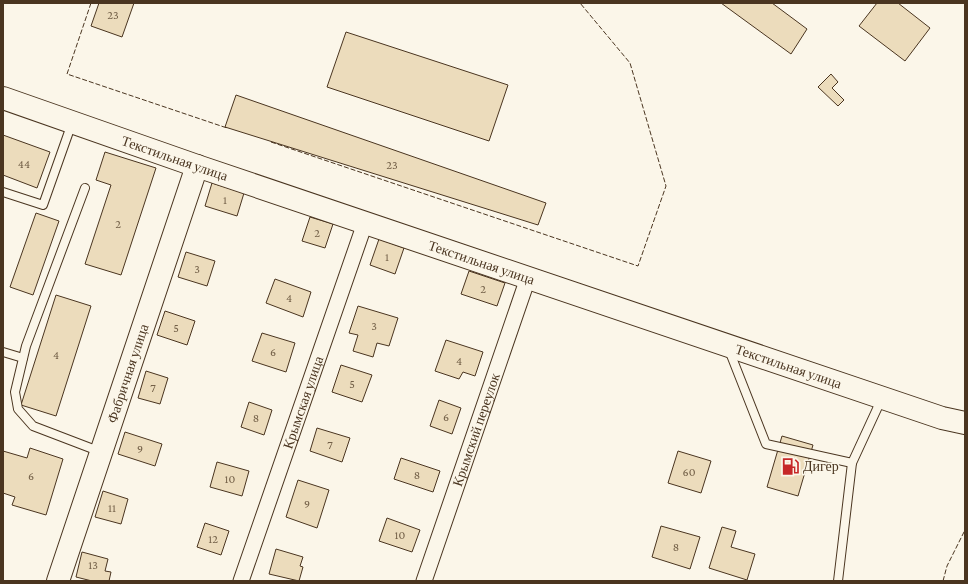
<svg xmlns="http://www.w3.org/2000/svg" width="968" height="584" viewBox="0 0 968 584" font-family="'Crimson Pro',serif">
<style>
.building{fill:#ecdcbc;stroke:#4a3520}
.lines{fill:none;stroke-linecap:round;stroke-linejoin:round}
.lane-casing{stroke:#4a3520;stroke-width:10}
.street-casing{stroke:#4a3520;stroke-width:17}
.secondary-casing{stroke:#4a3520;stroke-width:24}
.lane{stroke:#fbf6e9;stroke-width:8}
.street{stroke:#fbf6e9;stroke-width:15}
.secondary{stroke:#fbf6e9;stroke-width:22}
.fence{stroke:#4a3520;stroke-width:1;stroke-dasharray:5 2;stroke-linecap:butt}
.labels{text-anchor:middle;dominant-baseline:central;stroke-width:3;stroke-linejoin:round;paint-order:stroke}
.number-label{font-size:12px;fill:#725f47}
.street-label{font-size:14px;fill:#4a3520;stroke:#fbf6e9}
.poi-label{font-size:14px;fill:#4a3520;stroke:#fbf6e9;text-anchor:start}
</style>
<rect width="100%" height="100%" fill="#fbf6e9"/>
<g class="building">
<polygon points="99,3 134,3 122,37 91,26"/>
<polygon points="721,3 772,3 807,29 791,54"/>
<polygon points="877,3 898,3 930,28 905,61 859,26"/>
<polygon points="346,32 508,85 489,141 327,87"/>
<polygon points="831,74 838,82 832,88 844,100 838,106 818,87"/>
<polygon points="236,95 546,203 538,225 225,127"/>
<polygon points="3,135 50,152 37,188 3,175"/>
<polygon points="105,152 156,168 121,275 85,264 111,185 96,180"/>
<polygon points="212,183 244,193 237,216 205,206"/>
<polygon points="36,213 59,221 33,295 10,287"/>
<polygon points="310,217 333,224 325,248 302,241"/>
<polygon points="379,239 404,248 395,274 370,265"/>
<polygon points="186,252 215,261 207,286 178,277"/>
<polygon points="469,271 505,283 497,306 461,294"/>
<polygon points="275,279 311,292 303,317 266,303"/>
<polygon points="56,295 91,306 56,416 21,405"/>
<polygon points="358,306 398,318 389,346 377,343 373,357 353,351 358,335 349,333"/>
<polygon points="165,311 195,321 187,345 157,335"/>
<polygon points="262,333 295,343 286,372 252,361"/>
<polygon points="446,340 483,352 475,376 463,372 459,379 435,371"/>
<polygon points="341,365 372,375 362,402 332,392"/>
<polygon points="146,371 168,378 160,404 138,398"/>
<polygon points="439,400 461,408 452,434 430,426"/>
<polygon points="249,402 272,410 264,435 241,427"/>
<polygon points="317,428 350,438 342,462 310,451"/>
<polygon points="125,432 162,444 155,466 118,454"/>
<polygon points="782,436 813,445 798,496 767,487"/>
<polygon points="30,448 63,459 46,515 12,505 15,497 3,493 3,451 27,458"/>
<polygon points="678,451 711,461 701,493 668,483"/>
<polygon points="401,458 440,471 433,492 394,479"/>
<polygon points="217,462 249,471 242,496 210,487"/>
<polygon points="298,480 329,490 317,528 286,517"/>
<polygon points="103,491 128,499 121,524 95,517"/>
<polygon points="387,518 420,530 412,552 379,541"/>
<polygon points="205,523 229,531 221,555 197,547"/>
<polygon points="661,526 700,537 690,569 652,557"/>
<polygon points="722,527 736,531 731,547 755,554 747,580 709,568"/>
<polygon points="276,549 303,557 300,566 303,567 299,581 269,574"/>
<polygon points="82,552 108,559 105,571 111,572 109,581 92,581 76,577"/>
</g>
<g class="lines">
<defs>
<g id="lane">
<polyline points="85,188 26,346 15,392 18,409 33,426 101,452"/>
<polyline points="3,192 43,205 72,123"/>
<polyline points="729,350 766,444 852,463 882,398"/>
<polyline points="3,352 23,358"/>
<polyline points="838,581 852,463"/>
</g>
<g id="street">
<path id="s1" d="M241 581 365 223"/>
<path id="s2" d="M424 581 528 278"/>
</g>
<g id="secondary">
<path id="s3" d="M3 98 197 166 942 418 965 423"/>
<path id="s4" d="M58 581 197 166"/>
</g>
</defs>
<use href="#lane" class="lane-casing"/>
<use href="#street" class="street-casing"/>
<use href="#secondary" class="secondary-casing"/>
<use href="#lane" class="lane"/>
<use href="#street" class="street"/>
<use href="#secondary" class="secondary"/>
<g class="fence">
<polyline points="91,3 67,74 227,128"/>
<polyline points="271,142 638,266 666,186 630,63 580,3"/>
<polyline points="943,581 947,566 965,530"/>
</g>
</g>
<defs>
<symbol id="fuel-bare" viewBox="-9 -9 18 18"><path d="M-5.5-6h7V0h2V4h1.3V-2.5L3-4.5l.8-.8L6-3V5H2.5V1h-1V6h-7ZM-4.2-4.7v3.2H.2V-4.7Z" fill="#c62828" stroke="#fbf6e9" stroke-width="2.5" paint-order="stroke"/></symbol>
</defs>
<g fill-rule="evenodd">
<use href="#fuel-bare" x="778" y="454" width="25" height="25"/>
</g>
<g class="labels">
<g class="number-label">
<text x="113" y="15">23</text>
<text x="24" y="164">44</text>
<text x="392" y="165">23</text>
<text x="225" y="200">1</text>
<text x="118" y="224">2</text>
<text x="317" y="233">2</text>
<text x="387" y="257">1</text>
<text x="197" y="269">3</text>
<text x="483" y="289">2</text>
<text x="289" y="298">4</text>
<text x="374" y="326">3</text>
<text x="176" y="328">5</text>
<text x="273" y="352">6</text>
<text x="56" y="355">4</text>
<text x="459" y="361">4</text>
<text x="352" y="384">5</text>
<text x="153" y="388">7</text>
<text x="446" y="417">6</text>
<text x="256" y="418">8</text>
<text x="330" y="445">7</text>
<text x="140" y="449">9</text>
<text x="689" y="472">60</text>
<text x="417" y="475">8</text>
<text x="31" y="476">6</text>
<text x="230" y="479">10</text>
<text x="307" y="504">9</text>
<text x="112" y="508">11</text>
<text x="400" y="535">10</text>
<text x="213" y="539">12</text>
<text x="676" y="547">8</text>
<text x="93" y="565">13</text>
</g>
<g class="street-label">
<text stroke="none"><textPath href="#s3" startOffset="182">Текстильная улица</textPath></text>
<text stroke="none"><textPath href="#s3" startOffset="506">Текстильная улица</textPath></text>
<text stroke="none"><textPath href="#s3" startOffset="830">Текстильная улица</textPath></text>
<text stroke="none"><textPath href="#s4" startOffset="219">Фабричная улица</textPath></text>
<text stroke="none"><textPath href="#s1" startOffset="189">Крымская улица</textPath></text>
<text stroke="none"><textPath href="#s2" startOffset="160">Крымский переулок</textPath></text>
</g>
<g class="poi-label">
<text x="803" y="466">Дигер</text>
</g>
</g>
<rect width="968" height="584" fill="none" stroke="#4a3520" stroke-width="8"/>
</svg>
